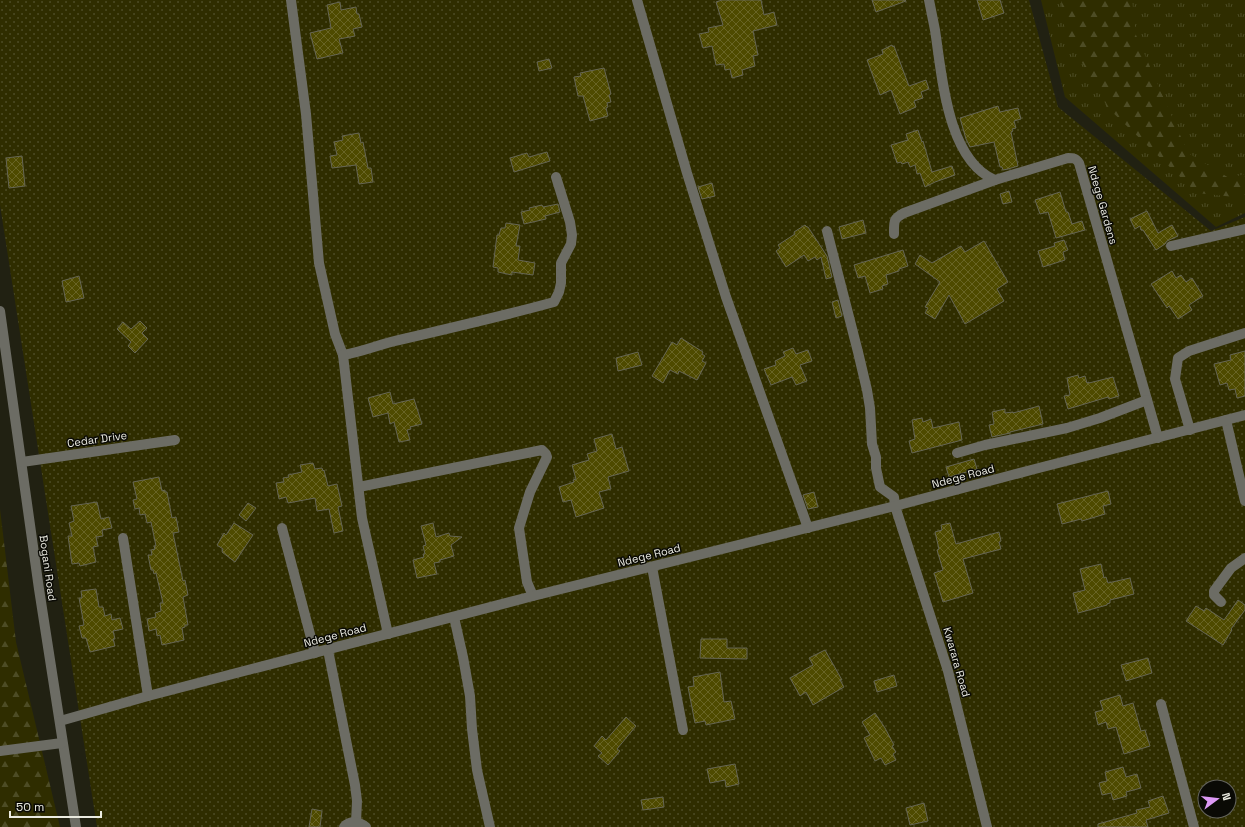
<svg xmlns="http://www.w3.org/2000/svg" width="1245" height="827" viewBox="0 0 1245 827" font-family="'Space Grotesk',sans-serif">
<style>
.grass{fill:url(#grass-tufts)}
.forest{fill:url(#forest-firs)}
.garden{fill:url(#garden-dots);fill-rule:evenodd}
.building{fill:url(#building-cross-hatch);stroke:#665}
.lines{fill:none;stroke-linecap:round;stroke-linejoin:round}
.minor{stroke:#6c6c64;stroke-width:10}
.labels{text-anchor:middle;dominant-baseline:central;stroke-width:3;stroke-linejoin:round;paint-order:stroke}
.street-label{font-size:11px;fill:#ebebe1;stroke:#0a0a05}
</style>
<defs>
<pattern id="grass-tufts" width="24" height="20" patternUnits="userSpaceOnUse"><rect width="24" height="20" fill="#2f2d00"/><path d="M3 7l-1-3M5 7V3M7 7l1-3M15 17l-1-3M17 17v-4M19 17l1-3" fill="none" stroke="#4d4c25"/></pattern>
<pattern id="forest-firs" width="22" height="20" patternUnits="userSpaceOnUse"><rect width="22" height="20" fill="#2f2d00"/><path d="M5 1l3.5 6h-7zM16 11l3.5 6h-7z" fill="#4d4c25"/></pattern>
<pattern id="garden-dots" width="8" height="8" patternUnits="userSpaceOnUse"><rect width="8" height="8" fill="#2f2d00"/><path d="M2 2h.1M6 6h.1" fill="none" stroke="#4d4c25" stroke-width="1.8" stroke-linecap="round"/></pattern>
<pattern id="building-cross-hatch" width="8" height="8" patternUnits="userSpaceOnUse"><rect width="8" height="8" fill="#4e4a00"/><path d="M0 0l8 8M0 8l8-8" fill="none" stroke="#686425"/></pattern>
</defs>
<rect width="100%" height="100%" fill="#212112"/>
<polygon class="grass" points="1041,0 1245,0 1245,213 1216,227 1065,97"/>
<g class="forest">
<polygon points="1061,0 1132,0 1136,35 1188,153 1229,178 1245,174 1244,198 1197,193 1108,108 1065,33"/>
<polygon points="0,509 16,642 60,827 0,827"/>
</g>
<path class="garden" d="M0 0H1029L1058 107 1211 231 1245 217V827H97L0 205ZM1205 787H1229V811H1205Z"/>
<g class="building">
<polygon points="722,0 761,0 764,15 774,12 777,25 753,31 758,55 753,56 755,66 742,70 743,75 732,78 730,69 725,70 724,64 716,65 712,46 703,48 699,34 709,32 708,28 723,25 716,2"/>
<polygon points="872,0 905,0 906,1 876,12"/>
<polygon points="977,0 1000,0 1004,13 983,20"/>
<polygon points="340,2 341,10 356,7 357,14 359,14 362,27 353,29 355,36 339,39 343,53 317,59 310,33 331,28 327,5"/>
<polygon points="892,45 893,47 894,46 909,86 926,80 929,89 921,92 923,98 914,101 916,107 900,114 891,90 880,95 867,60 883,54 882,50"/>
<polygon points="549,59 552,68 539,71 537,62"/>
<polygon points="604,68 611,94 609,95 611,102 607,103 608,107 606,108 608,116 590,121 583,96 578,96 574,77 581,76 580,73"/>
<polygon points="998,106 1000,112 1018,108 1021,119 1014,121 1016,128 1012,129 1013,131 1011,132 1018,166 1008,169 1003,170 1002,167 1000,167 994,142 970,147 966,139 960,118"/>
<polygon points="918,130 922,142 923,141 932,172 952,166 955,175 935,182 925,187 920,173 917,174 915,165 910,167 908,162 902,164 901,162 897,163 891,145 908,140 906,134"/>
<polygon points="359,133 361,143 363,142 368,168 371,168 373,182 359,184 356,165 332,168 330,156 337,155 334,142 343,140 342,136"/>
<polygon points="547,152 550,161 514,172 510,158 527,153 529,157"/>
<polygon points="22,156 25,186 9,188 6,158"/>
<polygon points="712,183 715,196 702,199 698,187"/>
<polygon points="1009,191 1012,202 1003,204 1000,194"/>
<polygon points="1060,192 1066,212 1068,212 1072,224 1082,221 1085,230 1056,238 1048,212 1040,214 1035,200"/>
<polygon points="558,204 560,212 545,216 546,219 524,224 521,212 530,210 529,208 542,205 543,207"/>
<polygon points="1147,211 1158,233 1172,225 1178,236 1167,241 1165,244 1156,250 1143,230 1141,230 1140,226 1135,229 1130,219"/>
<polygon points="863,220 866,233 842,239 839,227"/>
<polygon points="506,223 520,225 516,246 520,246 518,260 535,263 533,275 512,272 512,275 498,272 498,268 493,267 497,235 499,235 501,228 505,228"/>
<polygon points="805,225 807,227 808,227 827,256 832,277 826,279 821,257 817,260 815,257 808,261 804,255 786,267 776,251 780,248 778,245 795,234 794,232"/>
<polygon points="1064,240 1068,250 1063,252 1065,260 1043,267 1038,251 1055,246 1054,243"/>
<polygon points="984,241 1008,282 997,289 1004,301 965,324 949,295 935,319 925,313 928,308 925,307 940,282 915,264 920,255 932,263 961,246 965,252"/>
<polygon points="903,250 908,266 899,269 899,271 886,275 888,284 882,286 883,289 870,293 865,276 858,278 854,265"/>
<polygon points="1172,271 1176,278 1181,275 1186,282 1192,278 1203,296 1189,305 1192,310 1178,319 1169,306 1167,308 1151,284"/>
<polygon points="79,276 84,298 66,302 62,281"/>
<polygon points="838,300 842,316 836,318 832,302"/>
<polygon points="140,321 147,328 142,333 148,339 135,353 128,346 131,342 117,329 123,322 131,329"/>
<polygon points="681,338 703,352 702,354 705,356 702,361 706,363 697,380 679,371 678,374 670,370 663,383 652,376 672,342 677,345"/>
<polygon points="793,348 796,354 808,350 812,361 800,365 807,381 796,385 792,377 771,385 764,369 776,365 775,361 785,356 783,352"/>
<polygon points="1245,351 1245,396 1237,398 1235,389 1229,390 1227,383 1220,385 1214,364 1231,360 1230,355"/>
<polygon points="638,352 642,365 618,371 616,358"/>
<polygon points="1078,375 1079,378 1085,376 1087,383 1089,382 1089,383 1113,377 1119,396 1109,399 1108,397 1068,409 1064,396 1070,395 1067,378"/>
<polygon points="390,392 393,404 414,399 422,424 410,427 411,429 407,430 410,440 399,442 394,422 390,424 388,413 373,417 368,398"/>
<polygon points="1039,406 1043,424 1010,432 1010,433 992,437 989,425 994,424 992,412 1005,409 1005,413 1013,412 1013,413"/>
<polygon points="922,418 923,422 931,419 933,428 959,422 962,440 912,453 909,441 915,439 912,420"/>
<polygon points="612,434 616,449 622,447 629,471 608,477 611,489 599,492 604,508 576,517 571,500 563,502 559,487 574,482 573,480 576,479 572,465 589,460 587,454 597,451 594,439"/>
<polygon points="974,459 977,469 949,477 946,467"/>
<polygon points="313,463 315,469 322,468 323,471 324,470 328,486 337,484 342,506 338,507 343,531 334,533 329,509 317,511 315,498 288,503 286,497 279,499 276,483 284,482 283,478 289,477 288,475 302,472 300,465"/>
<polygon points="159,477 162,491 165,490 165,492 167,492 172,518 176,517 179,532 173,533 183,581 185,580 188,595 183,597 188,625 185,625 185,627 182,628 184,640 162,645 160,635 157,636 156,629 149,631 147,619 156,617 155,613 161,611 160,603 163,603 156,573 154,574 153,570 151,570 148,555 152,555 151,550 155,549 154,546 156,546 151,522 147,523 145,514 140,515 139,508 135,509 133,500 137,499 133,482"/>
<polygon points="1108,491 1111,504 1103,506 1105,514 1082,521 1081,519 1062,524 1057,504"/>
<polygon points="814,492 818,507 808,509 803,495"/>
<polygon points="97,502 101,519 109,517 112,528 102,530 103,536 96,537 98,546 93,547 96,562 80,566 79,563 72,564 68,536 72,536 69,523 74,521 71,506"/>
<polygon points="248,503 256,508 246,521 239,515"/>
<polygon points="234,523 253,535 235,562 222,552 223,549 217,545 224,533 226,535"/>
<polygon points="433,523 436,537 449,533 450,536 462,537 451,545 454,556 440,560 440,562 434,563 437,574 417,578 413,560 424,557 423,554 425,554 423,546 426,545 421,526"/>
<polygon points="950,523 956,544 999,532 1001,541 999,542 1001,549 963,559 973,593 943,602 934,573 943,570 937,550 939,549 935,532 942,530 941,525"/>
<polygon points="1101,564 1104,578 1106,577 1108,583 1130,578 1134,594 1110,600 1110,603 1107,604 1107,605 1078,613 1073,593 1085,590 1080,569"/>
<polygon points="96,589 99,607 103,607 105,616 111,614 112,620 120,618 123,629 113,631 115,639 113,639 115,646 90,652 86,638 82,638 79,626 84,625 79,598 82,598 81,591"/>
<polygon points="1238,600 1245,605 1245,610 1231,629 1232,630 1223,645 1186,621 1196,606 1204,611 1206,608 1224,620"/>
<polygon points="701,639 727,639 727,648 747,648 747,659 700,658"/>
<polygon points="825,650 842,680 840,680 844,687 813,705 806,692 800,696 790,678 813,665 809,658"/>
<polygon points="1148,658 1152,673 1126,681 1121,665"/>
<polygon points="720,672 724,702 731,701 735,719 706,725 705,721 695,723 688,687 694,686 693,677"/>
<polygon points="894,675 897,686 877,692 874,681"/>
<polygon points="1120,695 1123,706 1133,703 1141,731 1145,730 1150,746 1124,754 1116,727 1108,729 1106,722 1098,725 1095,712 1103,710 1100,701"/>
<polygon points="875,713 885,728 894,745 892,746 896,752 893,754 896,760 885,765 881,758 875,761 864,738 870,735 862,722"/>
<polygon points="626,717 636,726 617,749 620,751 608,765 598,756 602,753 594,746 602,736 606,740"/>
<polygon points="735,764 739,784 726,787 725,780 710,783 707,769"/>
<polygon points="1123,767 1126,777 1137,774 1141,788 1126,792 1127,796 1113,800 1111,793 1102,795 1099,783 1107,781 1105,772"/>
<polygon points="1163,796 1169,813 1146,820 1148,827 1098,827 1098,824 1137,813 1136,810 1150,807 1148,801"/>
<polygon points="663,797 664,807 643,810 641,800"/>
<polygon points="924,803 928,821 910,825 906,808"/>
<polygon points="312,809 322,811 320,827 309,827"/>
</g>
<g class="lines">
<g class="minor">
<path d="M291 0 306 114 319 263 335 334 343 355C362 352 380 344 399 340 451 328 503 316 554 302L559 292 561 283V263L571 244 572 235 570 222 556 177"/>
<polyline points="637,0 687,173 726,297 808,528"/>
<path d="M929 0C931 10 933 20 935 30 942 75 947 160 995 180L1068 158C1073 158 1076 158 1079 163L1158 438"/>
<polyline points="827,231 858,352 867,390 870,408 872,444 876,457 876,468 880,487 894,497 895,506 948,671 987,827"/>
<path d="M894 234C894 221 893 219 904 213L995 180"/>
<polyline points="1171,246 1245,229"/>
<polyline points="0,311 39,589 76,827"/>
<polyline points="343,355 362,518 388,634"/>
<polyline points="1226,420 1245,501"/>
<polyline points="1190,430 1175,379 1178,358 1189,351 1245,333"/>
<polyline points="957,453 985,445 1067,428 1100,418 1147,400"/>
<polyline points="22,462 175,440"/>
<polyline points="359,487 542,450 546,454 547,457 530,492 519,528 527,582 533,596"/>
<polyline points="282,528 315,653"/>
<polyline points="123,538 148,696"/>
<polyline points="652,567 683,730"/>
<polyline points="1221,602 1214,595 1214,591 1231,568 1245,558"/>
<polyline points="454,617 463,657 470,696 472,729 477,770 490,827"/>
<polyline points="328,650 355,785 357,801 356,822"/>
<polyline points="1161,704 1194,827"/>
<polyline points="60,721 148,696 533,596 895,506 1031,470 1245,415"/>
<polyline points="0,751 62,743"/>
<path d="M344 827C350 820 359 821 366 827"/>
</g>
</g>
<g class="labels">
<g class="street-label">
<text transform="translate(1103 205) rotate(74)">Ndege Gardens</text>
<text transform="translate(97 439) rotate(-8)">Cedar Drive</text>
<text transform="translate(963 476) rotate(-15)">Ndege Road</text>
<text transform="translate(649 555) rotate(-14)">Ndege Road</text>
<text transform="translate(48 568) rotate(82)">Bogani Road</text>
<text transform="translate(335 635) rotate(-15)">Ndege Road</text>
<text transform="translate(957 662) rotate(74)">Kwarara Road</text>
</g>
</g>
<g transform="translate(1217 799) rotate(75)"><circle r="19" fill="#0a0a05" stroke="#64645d"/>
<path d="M0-3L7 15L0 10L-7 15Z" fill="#dc99f4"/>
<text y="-6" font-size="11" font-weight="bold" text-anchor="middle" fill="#ebebe1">N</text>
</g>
<path d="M10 811v6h91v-6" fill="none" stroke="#ebebe1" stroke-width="2"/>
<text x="16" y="811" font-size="12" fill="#ebebe1" stroke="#0a0a05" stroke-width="3" paint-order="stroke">50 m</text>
</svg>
